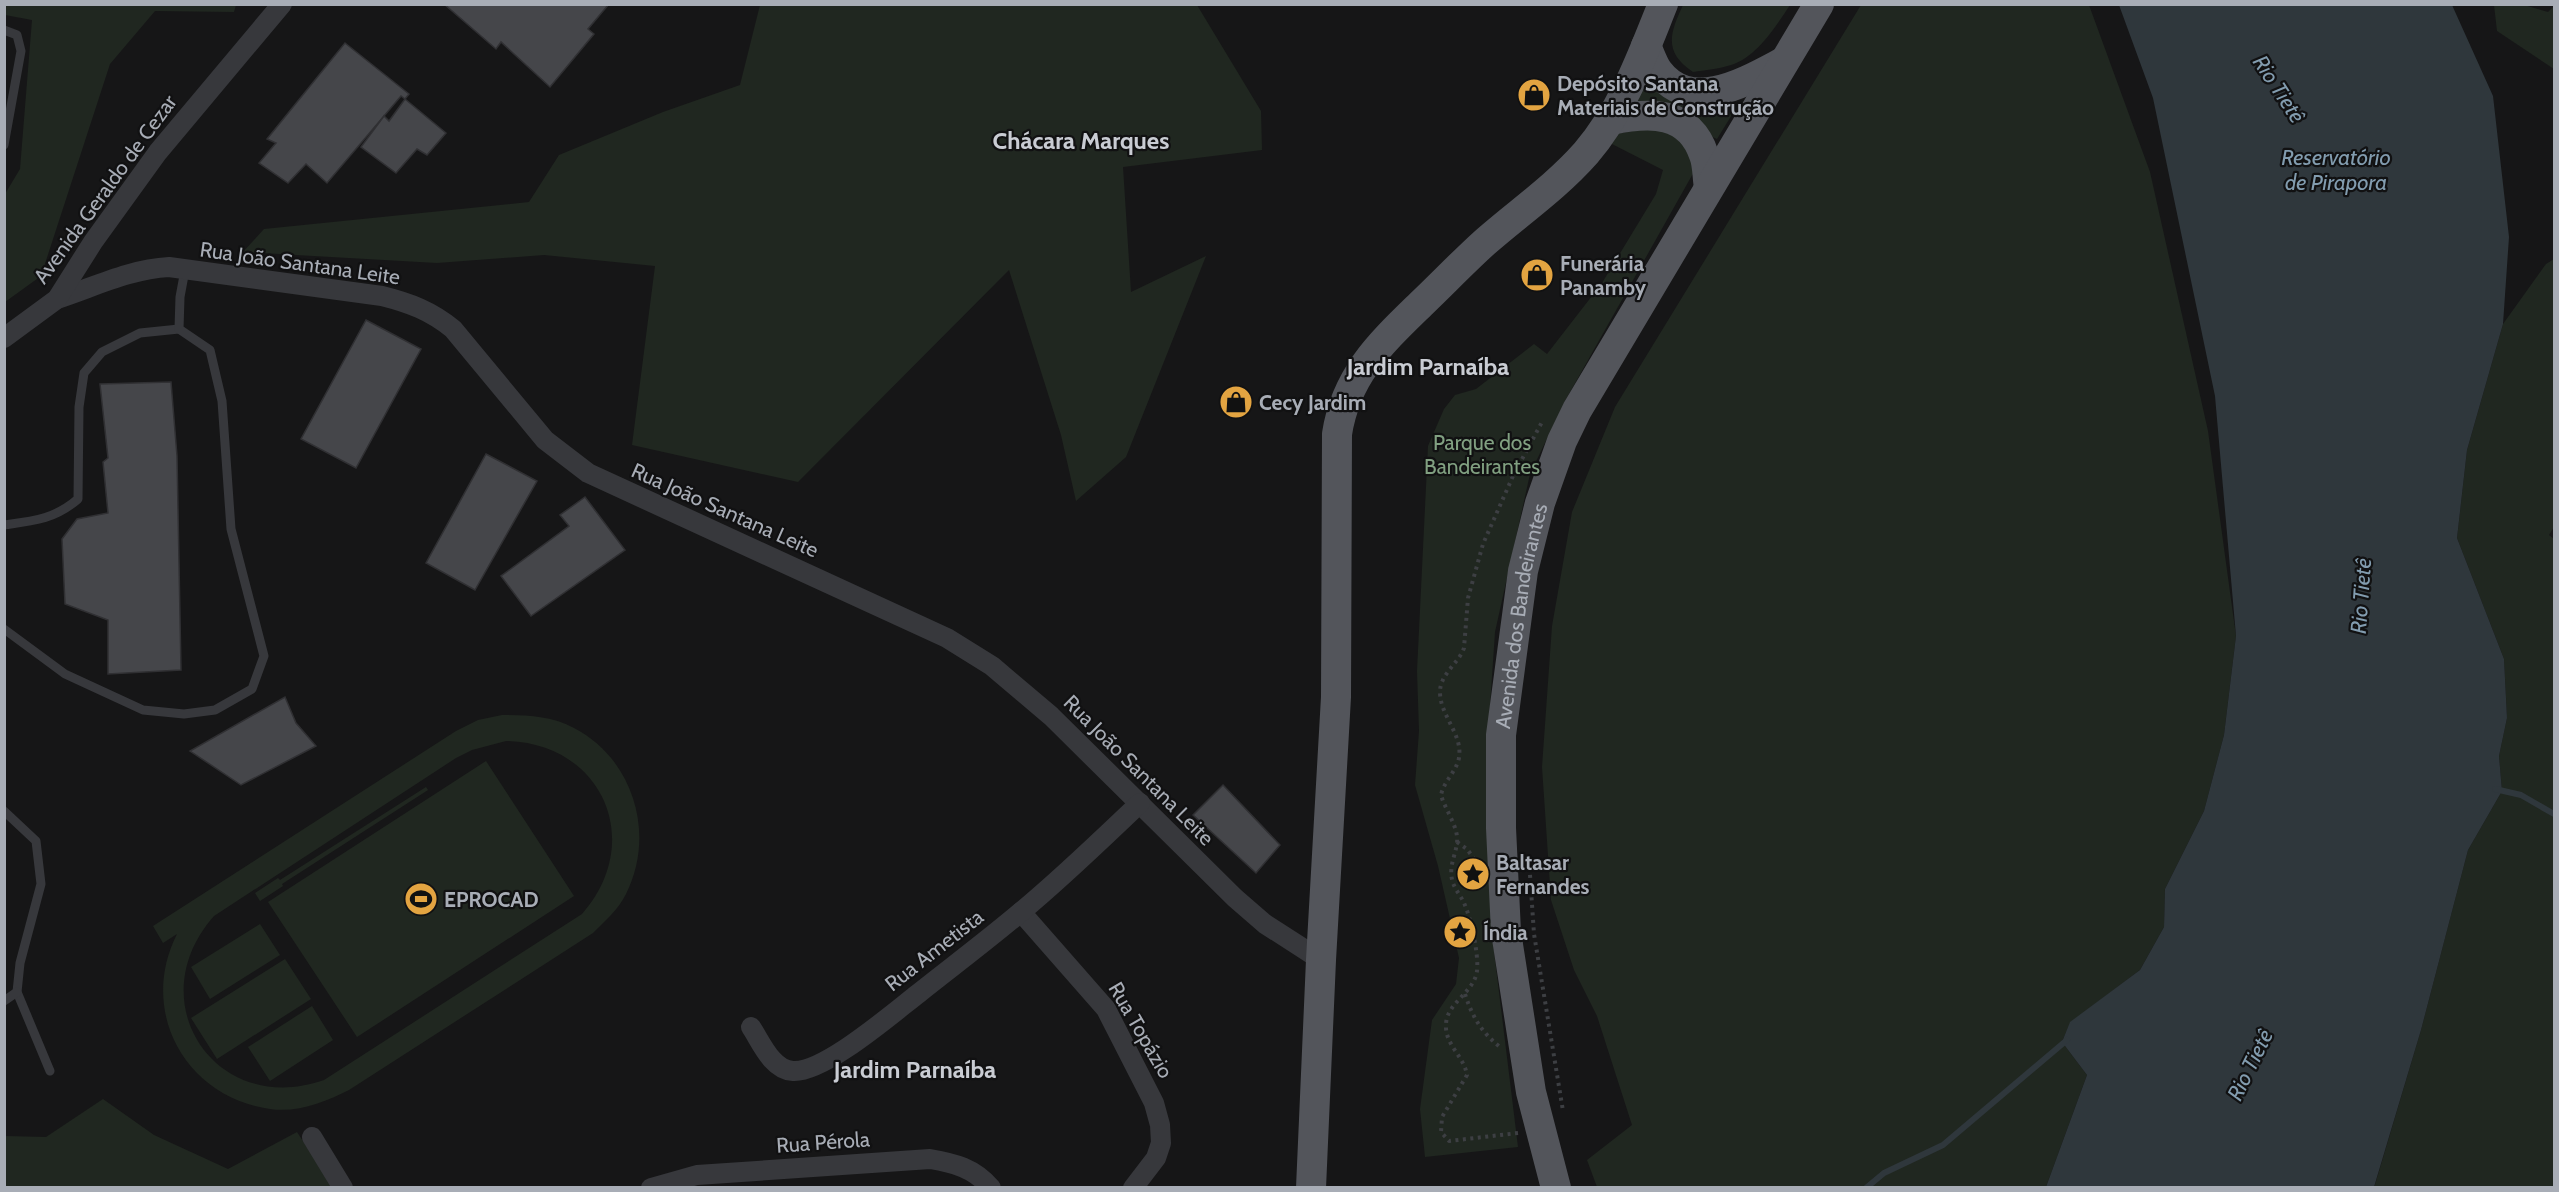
<svg xmlns="http://www.w3.org/2000/svg" width="2559" height="1192" viewBox="0 0 2559 1192" font-family="Cabin,sans-serif">
<style>
.green{fill:#202720;fill-rule:evenodd}
.water{fill:#2f373c}
.lines{fill:none;stroke-linecap:round;stroke-linejoin:round}
.stream{stroke:#2f373c;stroke-width:6}
.building{fill:#45464a;stroke:#303033;stroke-width:1.5}
.path{stroke:#3d3f43;stroke-width:4;stroke-dasharray:3 4.5;stroke-linecap:butt}
.service{stroke:#37383c;stroke-width:9}
.minor{stroke:#37383c;stroke-width:20}
.primary{stroke:#53555b;stroke-width:30}
.labels{text-anchor:middle;dominant-baseline:central;stroke-width:4.5;stroke-linejoin:round;paint-order:stroke}
.poi-label{font-size:21px;font-weight:bold;fill:#a8adb6;stroke:#111112;text-anchor:start}
.street-label{font-size:21px;fill:#a8adb6;stroke:#111112}
.park-label{font-size:21px;fill:#81a081;stroke:#111112}
.water-label{font-size:22px;font-style:italic;fill:#829caf;stroke:#111112}
.quarter-label{font-size:24px;font-weight:bold;fill:#c9ccd3;stroke:#111112}
</style>
<rect width="100%" height="100%" fill="#161617"/>
<g class="green">
<polygon points="5,4 236,5 234,12 155,11 110,64 41,276 5,302 5,194 20,169 32,20 5,15"/>
<polygon points="760,5 1197,5 1261,111 1262,150 1123,167 1131,292 1206,256 1126,457 1076,501 1061,435 1009,270 798,482 632,445 655,266 544,255 437,263 243,252 264,229 529,202 559,155 663,112 740,85"/>
<path d="M1683 5V4L1790 5C1776 26 1757 57 1731 65 1719 69 1705 70 1693 72 1663 52 1670 33 1683 5Z"/>
<polygon points="1861,5 2089,5 2150,172 2208,431 2236,636 2224,735 2204,811 2165,889 2164,927 2140,970 2070,1023 2062,1042 2087,1075 2046,1187 1597,1187 1587,1160 1632,1125 1597,1016 1574,970 1551,900 1542,767 1552,626 1572,512 1615,407"/>
<polygon points="2494,5 2524,5 2548,12 2554,6 2554,69 2497,31"/>
<path d="M1648 81C1666 104 1702 113 1731 107L1733 113 1717 139 1636 103 1638 92Z"/>
<polygon points="1658,127 1681,137 1695,170 1565,401 1530,474 1495,632 1487,750 1492,935 1518,1147 1425,1157 1420,1109 1432,1020 1456,984 1459,958 1438,866 1415,785 1419,731 1417,671 1428,446 1444,409 1455,395 1476,389 1534,344 1547,354 1602,283 1656,194 1663,170 1608,142 1615,134"/>
<polygon points="2554,259 2554,527 2549,535 2554,539 2554,1187 2374,1188 2421,1030 2468,850 2502,791 2499,756 2507,718 2504,659 2457,538 2467,450 2503,324 2546,264"/>
<path d="M502 715C527 715 552 716 574 728 634 759 656 835 626 894 618 910 605 921 593 933L349 1090C325 1102 298 1113 270 1109 185 1097 138 1011 177 934L163 943 153 926 456 731 478 720ZM506 741C602 743 646 841 582 914L324 1080C216 1118 138 1002 214 916L456 758 472 750Z"/>
<polygon points="486,761 574,896 357,1037 268,902"/>
<polygon points="426,787 428,790 282,884 283,886 260,901 255,893 278,878 280,880"/>
<polygon points="260,924 280,955 210,999 191,967"/>
<polygon points="285,959 311,999 217,1059 191,1018"/>
<polygon points="312,1006 333,1040 270,1081 248,1047"/>
<polygon points="103,1099 154,1135 228,1169 297,1132 333,1187 5,1188 5,1136 46,1137"/>
</g>
<polygon class="water" points="2119,5 2452,5 2493,96 2509,237 2503,324 2467,450 2457,538 2504,659 2507,718 2499,756 2502,791 2468,850 2421,1030 2374,1187 2046,1187 2087,1075 2062,1042 2070,1022 2140,970 2164,927 2165,889 2204,811 2224,735 2236,636 2215,396 2153,98"/>
<g class="lines">
<g class="stream">
<polyline points="2495,789 2521,795 2554,814"/>
<polyline points="1866,1188 1884,1173 1943,1145 2067,1040"/>
</g>
</g>
<g class="building">
<polygon points="444,4 609,4 588,29 594,34 550,87 501,42 496,49"/>
<polygon points="345,43 409,94 405,99 401,96 327,183 306,164 288,183 259,163 276,143 267,139"/>
<polygon points="405,99 446,133 427,155 417,149 396,173 361,147 384,116 389,121"/>
<polygon points="366,320 421,349 356,468 301,439"/>
<polygon points="171,382 177,456 181,670 108,674 108,620 65,604 62,539 77,519 108,513 103,462 108,458 100,384"/>
<polygon points="486,454 537,481 475,590 426,563"/>
<polygon points="585,497 625,550 531,616 501,576 569,526 560,515"/>
<polygon points="285,697 296,723 316,746 241,785 190,751"/>
<polygon points="1223,785 1280,845 1256,873 1193,815"/>
</g>
<g class="lines">
<g class="path">
<polyline points="1457,842 1467,849 1477,863"/>
<polyline points="1529,860 1534,934 1563,1111"/>
<path d="M1465 994C1472 1016 1481 1032 1500 1047"/>
<path d="M1518 1133 1449 1141 1441 1132 1442 1117 1467 1075C1464 1056 1445 1045 1446 1025 1446 1003 1474 993 1477 971 1479 955 1471 918 1464 903 1461 896 1456 891 1453 883 1448 868 1455 857 1457 843 1459 827 1445 810 1441 795 1444 781 1456 772 1459 758 1463 734 1440 716 1440 692 1440 674 1459 663 1464 648L1468 598 1483 544 1513 476 1542 422"/>
</g>
<g class="service">
<polyline points="4,30 17,35 21,51 4,145"/>
<path d="M4 525C34 521 55 519 78 499L79 407 84 373 102 352 140 333 179 329"/>
<polyline points="4,629 65,674 143,710 184,714 215,710 252,689 264,656 231,529 222,401 210,350 179,329 180,297 185,270"/>
<polyline points="4,811 36,841 41,884 20,963 17,992 50,1071"/>
<polyline points="4,1001 17,992"/>
</g>
<g class="minor">
<path d="M57 299C94 287 130 269 169 267L382 296C410 303 431 311 453 329L545 440 588 473 947 638 992 666 1051 716 1235 898 1265 924 1321 960"/>
<polyline points="4,338 57,299 93,242 158,152 282,4"/>
<polyline points="1021,912 1106,1009 1154,1103 1160,1125 1161,1143 1156,1158 1133,1188"/>
<path d="M751 1027C761 1042 772 1070 793 1071 824 1073 893 1013 919 993 953 966 989 939 1022 911 1063 877 1101 840 1140 803"/>
<polyline points="312,1137 343,1188"/>
<path d="M651 1188 697 1175 930 1159C954 1163 974 1168 991 1188"/>
</g>
<g class="primary">
<path d="M1646 46C1650 54 1653 64 1658 71 1691 115 1747 81 1783 62"/>
<path d="M1611 120C1649 112 1689 110 1704 155 1708 165 1707 177 1709 187"/>
<path d="M1311 1188 1321 960 1336 697 1337 434C1346 375 1381 343 1421 304 1442 284 1462 263 1484 243 1518 213 1555 188 1586 153 1623 110 1642 56 1663 4"/>
<path id="s1" d="M1556 1188 1531 1092 1506 932 1501 828V735L1523 571 1540 503 1562 441 1577 410 1819 4"/>
</g>
</g>
<defs>
<symbol id="shop-disc" viewBox="-11 -11 22 22"><circle r="9.5" fill="#e3a441" stroke="#111112"/><path d="M-5-2.5h2.3a2.7 3.5 0 0 1 5.4 0H5L5.5 6h-11ZM-1.5-2.5h3a1.5 2.3 0 0 0-3 0Z" fill="#111"/></symbol>
<symbol id="sight-disc" viewBox="-11 -11 22 22"><circle r="9.5" fill="#e3a441" stroke="#111112"/><path d="M0-6L1.8-2.2L6-1.7L2.9 1.2L3.7 5.4L0 3.3L-3.7 5.4L-2.9 1.2L-6-1.7L-1.8-2.2Z" fill="#111"/></symbol>
<symbol id="stadium-disc" viewBox="-11 -11 22 22"><circle r="9.5" fill="#e3a441" stroke="#111112"/><path d="M0-5a6.5 5 0 1 0 0 10a6.5 5 0 1 0 0-10ZM-3.5-1.8h7v3.6h-7Z" fill="#111"/></symbol>
</defs>
<g fill-rule="evenodd">
<use href="#shop-disc" x="1515" y="76" width="38" height="38"/>
<use href="#shop-disc" x="1518" y="256" width="38" height="38"/>
<use href="#shop-disc" x="1217" y="383" width="38" height="38"/>
<use href="#sight-disc" x="1454" y="855" width="38" height="38"/>
<use href="#stadium-disc" x="402" y="880" width="38" height="38"/>
<use href="#sight-disc" x="1441" y="913" width="38" height="38"/>
</g>
<g class="labels">
<g class="poi-label">
<text x="1557" y="83">Depósito Santana<tspan x="1557" dy="24">Materiais de Construção</tspan></text>
<text x="1560" y="263">Funerária<tspan x="1560" dy="24">Panamby</tspan></text>
<text x="1259" y="402">Cecy Jardim</text>
<text x="1496" y="862">Baltasar<tspan x="1496" dy="24">Fernandes</tspan></text>
<text x="444" y="899">EPROCAD</text>
<text x="1483" y="932">Índia</text>
</g>
<g class="street-label">
<text transform="translate(105 189) rotate(-54)">Avenida Geraldo de Cezar</text>
<text transform="translate(300 263) rotate(8)">Rua João Santana Leite</text>
<text transform="translate(725 510) rotate(24)">Rua João Santana Leite</text>
<text stroke="none"><textPath href="#s1" startOffset="579">Avenida dos Bandeirantes</textPath></text>
<text transform="translate(1139 770) rotate(45)">Rua João Santana Leite</text>
<text transform="translate(934 950) rotate(-38)">Rua Ametista</text>
<text transform="translate(1141 1030) rotate(60)">Rua Topázio</text>
<text transform="translate(823 1142) rotate(-4)">Rua Pérola</text>
</g>
<g class="park-label">
<text x="1482" y="442">Parque dos<tspan x="1482" dy="24">Bandeirantes</tspan></text>
</g>
<g class="water-label">
<text transform="translate(2279 89) rotate(57)">Rio Tietê</text>
<text x="2336" y="157">Reservatório<tspan x="2336" dy="25">de Pirapora</tspan></text>
<text transform="translate(2361 596) rotate(-86)">Rio Tietê</text>
<text transform="translate(2250 1065) rotate(-64)">Rio Tietê</text>
</g>
<g class="quarter-label">
<text x="1081" y="140">Chácara Marques</text>
<text x="1428" y="366">Jardim Parnaíba</text>
<text x="915" y="1069">Jardim Parnaíba</text>
</g>
</g>
<rect width="2559" height="1192" fill="none" stroke="#a8adb6" stroke-width="12"/>
</svg>
